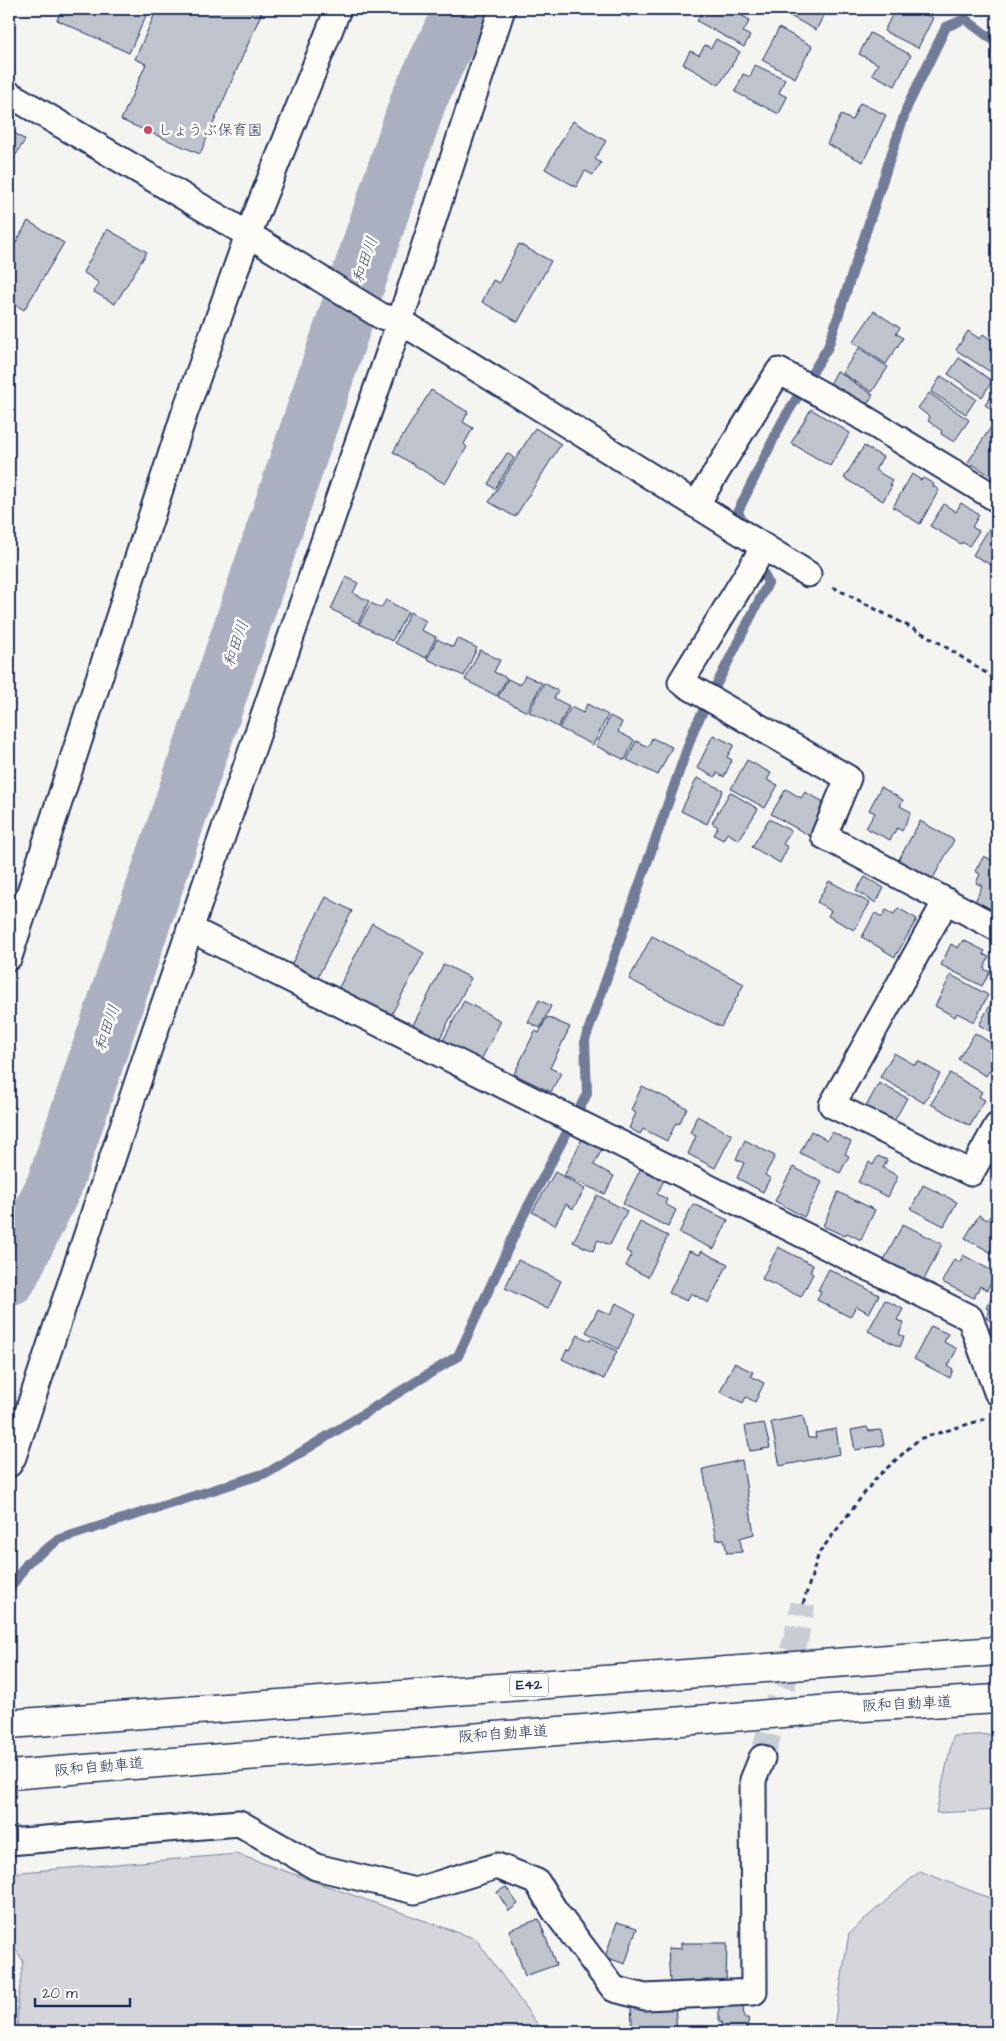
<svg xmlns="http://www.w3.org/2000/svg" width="1006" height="2041" viewBox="0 0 1006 2041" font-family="'Architects Daughter','Klee One',sans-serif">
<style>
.green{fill:#d4d6db;stroke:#78829c}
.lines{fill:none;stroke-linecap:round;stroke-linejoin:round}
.stream{stroke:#717c98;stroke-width:10}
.river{stroke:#aab0bf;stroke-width:56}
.building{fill:#bfc3cc;stroke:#1b2f5e}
.street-tunnel{stroke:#c9cdd4;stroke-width:25;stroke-dasharray:25 12;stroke-linecap:butt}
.street-casing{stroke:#1b2f5e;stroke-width:29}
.highway-casing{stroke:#1b2f5e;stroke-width:31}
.path{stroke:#1b2f5e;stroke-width:3;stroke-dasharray:5 4;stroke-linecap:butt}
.street{stroke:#fdfcf7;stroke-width:25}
.highway{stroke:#fdfcf7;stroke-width:28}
.poi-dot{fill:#d1495b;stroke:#fdfcf7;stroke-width:2}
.labels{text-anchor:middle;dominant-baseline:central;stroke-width:5;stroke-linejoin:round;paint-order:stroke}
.shield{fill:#fdfcf7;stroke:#5f6c8c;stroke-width:1}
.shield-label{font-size:14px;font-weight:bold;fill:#1b2f5e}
.poi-label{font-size:15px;fill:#1b2f5e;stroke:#fdfcf7;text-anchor:start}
.street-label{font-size:15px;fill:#1b2f5e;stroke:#fdfcf7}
.water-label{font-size:16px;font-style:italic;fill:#46567b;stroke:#fdfcf7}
</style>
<rect width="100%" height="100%" fill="#f4f4f1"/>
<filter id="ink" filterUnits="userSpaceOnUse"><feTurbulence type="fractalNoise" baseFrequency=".02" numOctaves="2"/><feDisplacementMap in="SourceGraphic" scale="10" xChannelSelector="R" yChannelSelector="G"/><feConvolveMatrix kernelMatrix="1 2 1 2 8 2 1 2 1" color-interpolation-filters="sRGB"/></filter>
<g filter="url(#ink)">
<g class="green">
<polygon points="997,1734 997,1810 936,1813 953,1736"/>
<polygon points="237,1854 476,1939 543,2032 17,2032 18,2001 23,1961 9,1939 9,1873"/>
<polygon points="920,1871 997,1901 997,2032 833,2032 849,1933"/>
</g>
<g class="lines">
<g class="stream">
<polyline points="745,529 738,511 782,422 828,347 907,107 946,27 965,19 997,43"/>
<polyline points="9,1590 28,1562 60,1539 269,1472 458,1356 524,1214 587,1094 585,1040 694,729 768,583 758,561"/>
</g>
<polyline class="river" points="9,1278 54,1186 419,99 462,9"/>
</g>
<g class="building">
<polygon points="62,9 149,9 129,53 57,20"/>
<polygon points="157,9 255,9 262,12 200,154 121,120 146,64 135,59"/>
<polygon points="613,9 634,9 629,17"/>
<polygon points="704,9 709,9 717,14 719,9 729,9 750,20 743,32 750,36 744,47 697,21"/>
<polygon points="777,9 827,9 816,30"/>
<polygon points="895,9 915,9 933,18 918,48 884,31"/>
<polygon points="779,28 812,46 795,78 762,60"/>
<polygon points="870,33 911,55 895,86 872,74 878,64 859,54"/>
<polygon points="716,39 740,52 719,85 683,64 690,51 699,55 705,45 711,48"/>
<polygon points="755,65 785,79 779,93 787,97 779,114 735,92 743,74 750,77"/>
<polygon points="860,103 886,115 863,162 827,144 841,115 852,120"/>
<polygon points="573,121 606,141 595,159 601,163 593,175 585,171 576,187 545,169"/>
<polygon points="9,129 25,140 9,166"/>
<polygon points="28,221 64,243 24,310 9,301 9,255"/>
<polygon points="107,229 147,252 115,304 94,292 99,283 83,272"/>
<polygon points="519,244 551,261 518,322 482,302 493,280 499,283"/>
<polygon points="874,311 900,328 896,333 903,338 886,364 853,342"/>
<polygon points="968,331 980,339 983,334 997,344 997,376 956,350"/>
<polygon points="859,348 888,367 872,392 842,373"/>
<polygon points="959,358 992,381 982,397 948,374"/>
<polygon points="837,371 873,395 868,403 860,405 829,386"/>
<polygon points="941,376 976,399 966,414 931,392"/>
<polygon points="997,388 997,417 994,415 996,412 985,405"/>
<polygon points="431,390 468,412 463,422 473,428 464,444 467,447 445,484 393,452"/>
<polygon points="929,393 969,420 954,442 941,434 942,431 928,421 930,417 918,408"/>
<polygon points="811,409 850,433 830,466 791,443"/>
<polygon points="993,424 997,426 997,471 993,477 968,462"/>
<polygon points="535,428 561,444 515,517 489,502"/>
<polygon points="864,446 883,457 875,470 892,480 890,485 892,486 883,501 844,478"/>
<polygon points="507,453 514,458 495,489 488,484"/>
<polygon points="912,474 921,480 923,478 934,484 933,486 939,490 920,524 893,507"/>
<polygon points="961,503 979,515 972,527 979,531 969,546 962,542 961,544 930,526 944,504 956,512"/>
<polygon points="993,522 997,525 997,568 973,555"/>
<polygon points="346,577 358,583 353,593 369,601 358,623 331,609"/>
<polygon points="386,600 408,612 392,641 359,624 371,603 381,608"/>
<polygon points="410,612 426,621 421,630 436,637 426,658 395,643"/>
<polygon points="457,638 477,648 464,676 427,659 437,639 453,647"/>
<polygon points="480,650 500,660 494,672 507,678 497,696 465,680"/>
<polygon points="525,675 542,683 527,712 498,697 508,679 520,685"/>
<polygon points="544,683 558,691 554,698 569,706 558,727 529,712"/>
<polygon points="587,704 608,715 593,745 559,728 571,707 583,713"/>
<polygon points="610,716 622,722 618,732 634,740 625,760 596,746"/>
<polygon points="713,735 734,745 727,757 732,760 724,777 717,773 715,777 697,768"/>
<polygon points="652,738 672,747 658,775 627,760 636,741 648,747"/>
<polygon points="747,760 771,773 767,780 778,785 765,808 731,789"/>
<polygon points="697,778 723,790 707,824 681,811"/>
<polygon points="881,787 903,800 900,806 911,812 902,831 897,828 890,840 866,828 875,813 869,810"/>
<polygon points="786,789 801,798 805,792 826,803 818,818 820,819 810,836 771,814"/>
<polygon points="730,792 758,809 739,840 727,833 723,840 714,835 718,827 712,823"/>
<polygon points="769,819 791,831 783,844 788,847 780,863 752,847"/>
<polygon points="920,821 954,840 931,882 897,863"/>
<polygon points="984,856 997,863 997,914 975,902 982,886 976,883 980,874 975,871"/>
<polygon points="865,877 884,888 876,903 856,891"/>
<polygon points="829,881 870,903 854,930 828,916 831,911 817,902"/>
<polygon points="326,897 352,911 314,984 288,971"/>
<polygon points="898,908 917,919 895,957 862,937 875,913 882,917 886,910 894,914"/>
<polygon points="372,923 424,953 388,1021 335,995"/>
<polygon points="652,936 744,984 721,1027 629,979"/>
<polygon points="963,940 985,951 983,954 989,957 984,969 990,972 982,986 941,965 951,944 958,948"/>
<polygon points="444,964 471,978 435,1048 408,1035"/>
<polygon points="951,975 988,995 974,1022 957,1013 955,1017 935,1006"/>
<polygon points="994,998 997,999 997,1035 979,1025"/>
<polygon points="539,1000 551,1006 540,1028 528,1022"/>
<polygon points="464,1001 501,1021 479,1064 441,1044"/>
<polygon points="547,1017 570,1027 550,1068 561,1073 551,1092 514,1074 535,1031 539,1033"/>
<polygon points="975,1033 997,1047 997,1071 992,1067 986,1076 958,1059"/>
<polygon points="894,1053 915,1065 918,1061 940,1074 924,1103 880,1077"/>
<polygon points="950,1073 982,1092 979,1097 985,1100 970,1126 931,1104"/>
<polygon points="879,1083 907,1098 892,1125 864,1110"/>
<polygon points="642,1086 687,1108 679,1124 676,1123 667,1141 643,1129 640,1134 629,1128 636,1113 631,1110"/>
<polygon points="697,1116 732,1135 715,1168 688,1154 696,1136 690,1133"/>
<polygon points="811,1131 827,1140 832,1132 851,1142 845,1154 849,1156 840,1173 800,1153"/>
<polygon points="583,1137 603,1147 594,1165 614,1176 605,1194 564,1176"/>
<polygon points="745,1140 775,1156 765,1175 770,1178 763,1192 737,1178 744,1163 736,1159"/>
<polygon points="878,1156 887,1160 883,1168 898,1176 888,1197 858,1182 869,1162 873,1165"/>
<polygon points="642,1166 665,1178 657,1194 667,1199 665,1204 676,1210 668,1227 623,1204"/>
<polygon points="793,1167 822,1182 804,1217 775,1201"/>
<polygon points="555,1172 585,1189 573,1209 566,1204 555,1225 532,1212"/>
<polygon points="923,1185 957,1202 944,1226 911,1209"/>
<polygon points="838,1192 875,1210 861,1240 847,1233 845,1236 823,1226"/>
<polygon points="597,1195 627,1211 610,1245 598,1240 593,1251 573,1242"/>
<polygon points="693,1204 728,1220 714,1249 679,1233"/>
<polygon points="979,1215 987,1220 990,1216 997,1219 997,1256 965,1238"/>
<polygon points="640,1222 668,1236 648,1277 626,1266 632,1254 626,1251"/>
<polygon points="903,1224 942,1244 924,1280 884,1260"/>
<polygon points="778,1247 813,1265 810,1272 813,1274 801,1297 762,1279"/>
<polygon points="689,1251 700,1255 701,1251 728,1264 708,1303 691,1293 687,1301 669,1293"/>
<polygon points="963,1255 996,1273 987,1290 980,1286 974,1298 942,1282 954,1259 960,1262"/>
<polygon points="518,1260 561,1281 548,1309 505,1288"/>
<polygon points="829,1269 879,1295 869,1313 856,1306 850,1317 817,1300 821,1291 818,1290"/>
<polygon points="997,1286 997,1341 987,1335 993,1322 986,1318 990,1310 986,1308"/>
<polygon points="885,1300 903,1309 897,1320 904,1323 899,1334 904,1337 900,1347 868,1331"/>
<polygon points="616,1303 636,1314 618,1349 586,1332 598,1309 610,1315"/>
<polygon points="931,1326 948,1334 944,1342 957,1349 948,1366 953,1369 950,1378 914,1359"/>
<polygon points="578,1335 590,1341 591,1338 617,1351 604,1379 562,1359 567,1349 570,1350"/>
<polygon points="734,1363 753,1372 751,1376 764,1383 755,1402 746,1397 743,1403 720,1392"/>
<polygon points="803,1416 808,1438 816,1438 815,1433 836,1429 840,1454 780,1466 771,1422"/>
<polygon points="764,1423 770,1448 750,1451 745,1426"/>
<polygon points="867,1427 869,1431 881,1430 884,1445 855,1450 851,1430"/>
<polygon points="742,1460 754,1534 740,1538 742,1552 727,1553 724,1539 716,1540 703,1469"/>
<polygon points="506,1887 518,1904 509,1911 497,1892"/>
<polygon points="539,1919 556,1965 525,1976 509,1930"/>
<polygon points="617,1922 637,1928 625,1964 605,1957"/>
<polygon points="681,1943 727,1943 726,1983 670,1984 668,1948 681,1949"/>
<polygon points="719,2003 741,2003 743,2006 744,2018 749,2018 746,2032 720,2032 722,2022 719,2022"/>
<polygon points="641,2004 642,2009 675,2005 677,2032 619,2032 619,2025 632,2024 631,2005"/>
</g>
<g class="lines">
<polyline class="street-tunnel" points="762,1758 796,1638 803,1604"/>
<defs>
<g id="street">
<polyline points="9,94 259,241 381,316 400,321 808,574"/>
<polyline points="696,505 779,371 859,415 997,499"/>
<polyline points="764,547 681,682 848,778 824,836 997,928"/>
<polyline points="946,901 832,1105 971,1173 997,1126"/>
<polyline points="190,929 970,1318 997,1392"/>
<polyline points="9,957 185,412 248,235 338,9"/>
<polyline points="9,1464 13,1457 147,1054 400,321 502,9"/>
<polyline points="9,1842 239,1823 316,1867 415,1891 497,1866 537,1882 555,1911 614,1989 645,1997 754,1992 753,1780 762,1758"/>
</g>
<g id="highway">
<polyline points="9,1724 997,1651"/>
<polyline points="9,1775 845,1708 997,1699"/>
</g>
</defs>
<use href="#street" class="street-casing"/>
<use href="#highway" class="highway-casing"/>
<g class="path">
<polyline points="833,587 935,640 997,680"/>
<polyline points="803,1604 819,1553 876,1478 919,1439 985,1419"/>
</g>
<use href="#street" class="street"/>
<use href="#highway" class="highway"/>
</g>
</g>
<circle class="poi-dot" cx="148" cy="130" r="5"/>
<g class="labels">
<rect class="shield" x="510" y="1673.5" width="38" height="23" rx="4"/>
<g class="shield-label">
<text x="529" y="1685">E42</text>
</g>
<g class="poi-label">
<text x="158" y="130">しょうぶ保育園</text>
</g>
<g class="street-label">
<text transform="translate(907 1704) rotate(-3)">阪和自動車道</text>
<text transform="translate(503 1734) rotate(-4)">阪和自動車道</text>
<text transform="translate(99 1767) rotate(-5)">阪和自動車道</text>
</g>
<g class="water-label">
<text transform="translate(365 260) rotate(-71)">和田川</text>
<text transform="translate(236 644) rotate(-71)">和田川</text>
<text transform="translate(107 1028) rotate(-71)">和田川</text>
</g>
</g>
<rect width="1006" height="2041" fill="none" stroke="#fdfcf7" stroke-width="30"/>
<rect x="15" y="15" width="976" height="2011" fill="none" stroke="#1b2f5e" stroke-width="2" filter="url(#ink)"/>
<path d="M35 1998v8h95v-8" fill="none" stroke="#1b2f5e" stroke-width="2.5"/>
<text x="42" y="1998" font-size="15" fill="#1b2f5e" stroke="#fdfcf7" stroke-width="4" paint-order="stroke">20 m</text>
</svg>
